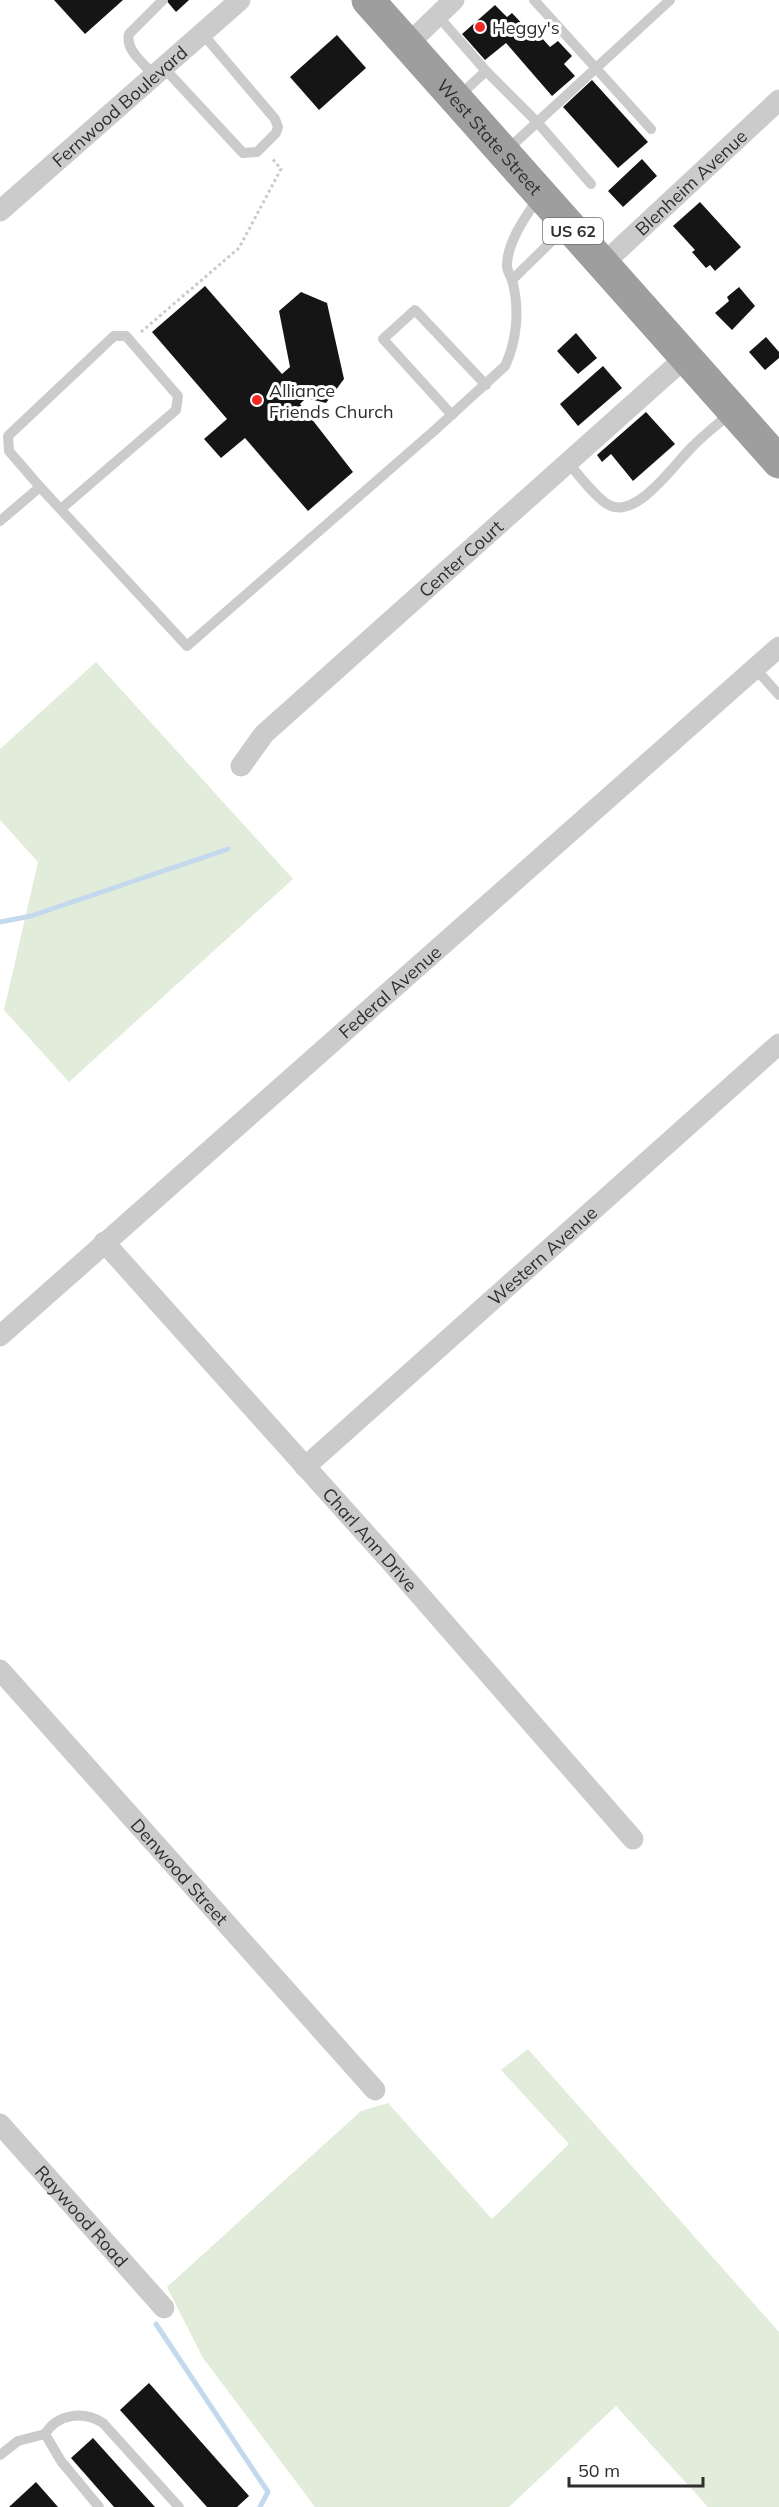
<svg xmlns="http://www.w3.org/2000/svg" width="779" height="2507" viewBox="0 0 779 2507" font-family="Mulish,sans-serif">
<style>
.green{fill:#e2ecda}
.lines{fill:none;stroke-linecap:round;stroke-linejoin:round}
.stream{stroke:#c4d9ee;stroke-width:5}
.building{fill:#151515}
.path{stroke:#cbcbcb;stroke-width:3;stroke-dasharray:3 3;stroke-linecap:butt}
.service{stroke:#cbcbcb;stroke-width:10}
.minor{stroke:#cbcbcb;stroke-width:21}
.trunk{stroke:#9e9e9e;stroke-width:33}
.poi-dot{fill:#f22822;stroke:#fff;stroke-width:2}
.labels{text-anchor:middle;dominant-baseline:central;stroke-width:6;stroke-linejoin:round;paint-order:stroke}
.shield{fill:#fff;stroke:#6d6d6d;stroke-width:1.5}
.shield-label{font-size:16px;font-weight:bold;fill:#2e2e2e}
.poi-label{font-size:18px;fill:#2e2e2e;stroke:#fff;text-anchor:start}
.street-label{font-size:18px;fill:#2e2e2e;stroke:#fff}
</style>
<rect width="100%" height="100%" fill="#fff"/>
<g class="green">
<polygon points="96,662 293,879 69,1082 4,1010 38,862 0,820 0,749"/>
<polygon points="528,2049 779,2332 779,2507 708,2507 616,2406 509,2507 315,2507 203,2358 167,2287 361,2111 388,2103 492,2219 569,2144 501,2070"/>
</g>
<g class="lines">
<g class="stream">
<polyline points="0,922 31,916 228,849"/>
<polyline points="156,2324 268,2492 260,2507"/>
</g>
</g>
<g class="building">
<polygon points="54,0 123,0 85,34"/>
<polygon points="166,0 189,0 176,12"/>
<polygon points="495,5 507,17 512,13 528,30 532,27 550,47 558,41 572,56 564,64 575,76 552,96 506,43 485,60 462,34"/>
<polygon points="337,35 366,68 319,110 290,77"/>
<polygon points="592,80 648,142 618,168 563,107"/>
<polygon points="642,159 657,176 623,207 608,191"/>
<polygon points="700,202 741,247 715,271 710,265 706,268 692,252 695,250 673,226"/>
<polygon points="205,286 282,374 290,367 279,311 301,292 327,303 344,379 326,403 306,398 300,404 353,472 308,511 245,438 221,458 204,439 227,419 152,332"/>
<polygon points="739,287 755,306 732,330 715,313 729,301 727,297"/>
<polygon points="576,333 597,358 578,374 557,351"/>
<polygon points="766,337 779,352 779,358 765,370 749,352"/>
<polygon points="603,366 622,388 578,426 560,404"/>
<polygon points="646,412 675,444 633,481 611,454 602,462 597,455"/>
<polygon points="149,2383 249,2496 237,2507 207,2507 120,2410"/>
<polygon points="93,2438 155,2507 114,2507 71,2458"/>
<polygon points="36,2482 58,2507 9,2507"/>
</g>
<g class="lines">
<polyline class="path" points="141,332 239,248 281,169 271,157"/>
<g class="service">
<polyline points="534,0 651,129"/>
<polyline points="438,16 486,71"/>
<polyline points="163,67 243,153 257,152 276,133 278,127 275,119 202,33"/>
<path d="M154 75C144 64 125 50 129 34L163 0"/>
<polyline points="459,96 486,71 537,122 591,184"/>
<polyline points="507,150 670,0"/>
<polyline points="512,280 565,228"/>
<polyline points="452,415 383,339 415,310 486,385"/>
<path d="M569 464C579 475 598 501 611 506 639 517 675 463 693 446 705 434 718 424 731 413"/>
<polyline points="40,487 9,451 8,436 114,336 126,336 178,396 176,410 62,508"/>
<path d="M0 521 40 487 187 646 435 430 505 366C517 341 520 308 512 280 510 274 506 270 507 263 509 239 526 216 539 197"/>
<polyline points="755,668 779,695"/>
<polyline points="0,2455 18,2441 45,2434"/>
<path d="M99 2507 61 2461 45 2434C58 2413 84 2411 103 2423L179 2507"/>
</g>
<g class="minor">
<polyline points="407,45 454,0"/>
<path id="s1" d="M0 211 240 0"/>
<path id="s2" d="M603 264 779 100"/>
<path id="s3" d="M241 766 264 734 686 357"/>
<path id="s4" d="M104 1242 391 1562 633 1839"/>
<path id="s5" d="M0 1336 779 647"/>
<path id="s6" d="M305 1467 779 1044"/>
<path id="s7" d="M0 1670 375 2090"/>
<path id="s8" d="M0 2124 164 2308"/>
</g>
<path class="trunk" id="s9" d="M368 0 779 462"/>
</g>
<g class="poi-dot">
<circle cx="480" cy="27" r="6"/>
<circle cx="257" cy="400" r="6"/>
</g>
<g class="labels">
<rect class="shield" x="543" y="218" width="60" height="26" rx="4.5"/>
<g class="shield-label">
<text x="573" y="231">US 62</text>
</g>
<g class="poi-label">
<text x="492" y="27">Heggy's</text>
<text x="269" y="390">Alliance<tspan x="269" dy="21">Friends Church</tspan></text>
</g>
<g class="street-label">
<text stroke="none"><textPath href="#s1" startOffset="159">Fernwood Boulevard</textPath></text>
<text stroke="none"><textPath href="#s9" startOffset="183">West State Street</textPath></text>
<text stroke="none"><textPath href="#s2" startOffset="120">Blenheim Avenue</textPath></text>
<text stroke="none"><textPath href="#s3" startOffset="303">Center Court</textPath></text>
<text stroke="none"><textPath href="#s5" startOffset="520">Federal Avenue</textPath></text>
<text stroke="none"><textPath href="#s6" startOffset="318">Western Avenue</textPath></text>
<text stroke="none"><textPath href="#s4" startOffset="399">Charl Ann Drive</textPath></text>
<text stroke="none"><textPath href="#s7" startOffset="270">Denwood Street</textPath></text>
<text stroke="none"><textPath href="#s8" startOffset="123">Raywood Road</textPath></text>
</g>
</g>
<path d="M569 2477v9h134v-9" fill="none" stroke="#2e2e2e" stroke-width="3"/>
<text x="578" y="2477" font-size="18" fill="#2e2e2e" stroke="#ffffff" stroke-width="4.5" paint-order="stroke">50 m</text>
</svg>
